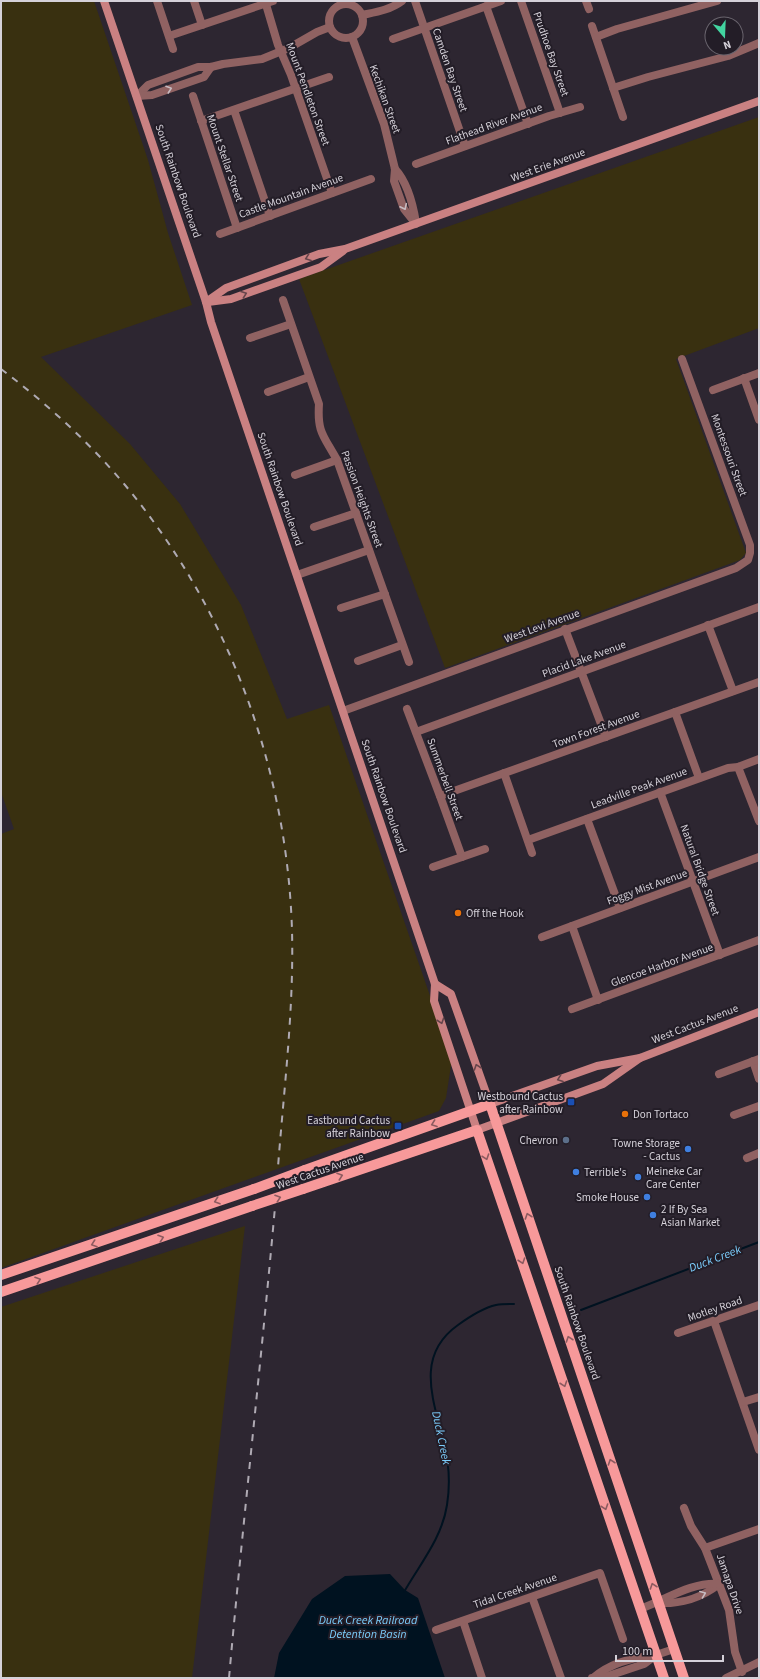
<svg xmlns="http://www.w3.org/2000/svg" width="760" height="1679" viewBox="0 0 760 1679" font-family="'Source Sans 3',sans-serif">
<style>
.sand{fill:#393010}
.water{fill:#001220}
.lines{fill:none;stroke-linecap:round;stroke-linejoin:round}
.stream{stroke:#001220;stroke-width:2}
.street{stroke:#906262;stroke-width:8}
.secondary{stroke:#ca8182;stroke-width:8}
.primary{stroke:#f7999a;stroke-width:10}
.rail{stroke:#afaab3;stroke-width:2;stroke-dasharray:7 7;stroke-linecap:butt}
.primary-bridge{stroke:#f7999a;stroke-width:10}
.oneway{stroke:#c7bbc1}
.oneway2{stroke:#66454b}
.oneway3{stroke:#8d5b60}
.food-dot{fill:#e8710a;stroke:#231d27;stroke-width:1.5}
.transit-dot{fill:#1a4fb4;stroke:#231d27;stroke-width:1.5}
.service-dot{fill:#5c6f8a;stroke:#231d27;stroke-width:1.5}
.shop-dot{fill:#3f7fe0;stroke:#231d27;stroke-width:1.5}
.labels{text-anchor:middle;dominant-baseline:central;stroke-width:4;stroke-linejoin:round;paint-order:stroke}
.street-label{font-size:11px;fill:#d5d1d9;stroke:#231d27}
.poi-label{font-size:11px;fill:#d5d1d9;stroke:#231d27;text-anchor:start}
.water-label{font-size:12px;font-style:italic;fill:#7bccfb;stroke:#231d27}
</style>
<rect width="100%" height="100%" fill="#2d2631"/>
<g class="sand">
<polygon points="1,1 94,1 148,160 168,233 192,305 41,357 130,444 180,504 241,605 287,719 329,705 452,1059 446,1098 439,1111 1,1268 1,834 14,829 1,792"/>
<polygon points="759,117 759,328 676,359 746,553 740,560 445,668 299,279"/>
<polygon points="245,1226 192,1678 1,1678 1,1307"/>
</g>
<polygon class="water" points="390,1574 405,1590 418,1598 445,1678 274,1678 279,1653 312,1599 345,1576"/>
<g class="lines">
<g class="stream">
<polyline points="581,1310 759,1242"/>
<path d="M404 1592C420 1564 442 1538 447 1505 450 1486 449 1463 444 1444 434 1401 414 1356 458 1325 469 1317 483 1308 496 1305 502 1304 508 1304 514 1304"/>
</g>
<g class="street">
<polyline points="157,1 173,49"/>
<polyline points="194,1 202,25"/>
<polyline points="265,1 278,45 291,75 332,193"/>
<polyline points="415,1 465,146"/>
<polyline points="521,1 560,113"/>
<polyline points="586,1 589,9"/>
<circle cx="346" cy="21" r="17"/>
<polyline points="486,6 528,124"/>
<path d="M362 15C376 12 390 10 402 1"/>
<polyline points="592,26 623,117"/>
<polyline points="169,36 273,1"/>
<polyline points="352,37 384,124 395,169 394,181 404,209 416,224"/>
<polyline points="596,37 617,29 717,1"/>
<polyline points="393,39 501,1"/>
<polyline points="613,88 648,77 728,56 759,43"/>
<polyline points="137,96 148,85 198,67 211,67 223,64 262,59 289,48 317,32 330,27"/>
<polyline points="137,96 152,95 204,77 211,67"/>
<polyline points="193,96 237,228"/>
<polyline points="234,110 270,216"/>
<polyline points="201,121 329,77"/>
<polyline points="416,164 549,116 580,107"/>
<path d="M395 169C408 183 413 204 416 223"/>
<polyline points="220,234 371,179"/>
<path d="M283 300 319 404C317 433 324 436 337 460L409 662"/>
<polyline points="250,338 291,324"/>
<polyline points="744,378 759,420"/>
<polyline points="713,390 759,373"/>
<polyline points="268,392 309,377"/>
<polyline points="295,475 337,460"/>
<polyline points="314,527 356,513"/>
<polyline points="297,575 369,550"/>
<polyline points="341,608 385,594"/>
<polyline points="708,625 733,691"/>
<polyline points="565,629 606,737"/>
<polyline points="358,661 402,645"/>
<polyline points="407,709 440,796 462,857"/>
<polyline points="343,711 736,568 748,560 750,553 750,545 682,359"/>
<polyline points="675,712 699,778"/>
<polyline points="416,732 759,607"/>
<polyline points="738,767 759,821"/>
<polyline points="504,773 532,853"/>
<polyline points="660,792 720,955"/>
<polyline points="440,796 759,682"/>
<polyline points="587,819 620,908"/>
<polyline points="528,840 728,768 738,767 759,759"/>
<polyline points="433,867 485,849"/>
<polyline points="572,926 598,1000"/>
<polyline points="542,937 759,857"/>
<polyline points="572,1009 759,940"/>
<polyline points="753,1061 759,1079"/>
<polyline points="719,1074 759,1059"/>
<polyline points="734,1115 759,1106"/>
<polyline points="747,1158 759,1153"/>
<polyline points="714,1321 759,1450"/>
<polyline points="678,1333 759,1305"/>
<polyline points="743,1402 759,1397"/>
<polyline points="684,1508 691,1526 705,1548 729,1610 735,1652 742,1672"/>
<polyline points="705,1548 759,1529"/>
<polyline points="532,1597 561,1678"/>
<path d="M659 1603C680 1604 702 1598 719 1584"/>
<path d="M640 1609C666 1600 690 1582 719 1584"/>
<polyline points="463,1621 482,1678"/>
<polyline points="436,1630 600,1573 623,1639"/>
<polyline points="592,1678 605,1677 644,1664 656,1655 674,1649"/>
<path d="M593 1678C610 1663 634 1657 656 1655"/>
<polyline points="726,1678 759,1662"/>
</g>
<g class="secondary">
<polyline points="104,1 206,302 211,322 435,984 434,1001 477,1130 603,1084 640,1058"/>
<polyline points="206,302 226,288 319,254 345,249 759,101"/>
<polyline points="208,302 231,299 321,267 343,251"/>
<polyline points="435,984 451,994 490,1104 597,1066 640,1058 759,1012"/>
</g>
<g class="primary">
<polyline points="305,1170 490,1104 684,1678"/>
<polyline points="303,1189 477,1130 664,1678"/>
<polyline points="1,1275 254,1189"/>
<polyline points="1,1292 252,1206"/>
</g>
<g class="rail">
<path d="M1 369C46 403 89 442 125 485 229 610 287 769 292 930 294 1009 284 1088 278 1167"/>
<path d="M229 1678C243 1521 261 1364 275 1207"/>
</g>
<g class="primary-bridge">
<polyline points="254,1189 305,1170"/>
<polyline points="252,1206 303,1189"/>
</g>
</g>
<defs><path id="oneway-chevron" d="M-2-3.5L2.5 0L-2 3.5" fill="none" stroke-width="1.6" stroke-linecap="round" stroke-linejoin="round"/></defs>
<g class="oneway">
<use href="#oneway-chevron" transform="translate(169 89) rotate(-19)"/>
<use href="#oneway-chevron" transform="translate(404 207) rotate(64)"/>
<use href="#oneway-chevron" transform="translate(703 1594) rotate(-21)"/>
</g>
<g class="oneway2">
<use href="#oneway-chevron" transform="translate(308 258) rotate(160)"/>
<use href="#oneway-chevron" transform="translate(244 294) rotate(-20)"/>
<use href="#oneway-chevron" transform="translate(441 1021) rotate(71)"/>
<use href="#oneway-chevron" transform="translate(477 1067) rotate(-109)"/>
<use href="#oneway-chevron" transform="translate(560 1079) rotate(160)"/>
</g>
<g class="oneway3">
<use href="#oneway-chevron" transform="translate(434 1124) rotate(160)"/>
<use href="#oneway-chevron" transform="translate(486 1157) rotate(71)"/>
<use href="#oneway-chevron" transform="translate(340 1176) rotate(-19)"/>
<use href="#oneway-chevron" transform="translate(278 1198) rotate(-19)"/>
<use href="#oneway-chevron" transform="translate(217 1201) rotate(161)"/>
<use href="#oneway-chevron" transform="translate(528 1216) rotate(-109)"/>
<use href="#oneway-chevron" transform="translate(161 1238) rotate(-19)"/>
<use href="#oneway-chevron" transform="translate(94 1244) rotate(161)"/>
<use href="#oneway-chevron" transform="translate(522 1261) rotate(71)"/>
<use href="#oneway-chevron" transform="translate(38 1280) rotate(-19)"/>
<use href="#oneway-chevron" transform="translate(569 1339) rotate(-109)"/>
<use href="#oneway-chevron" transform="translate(564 1384) rotate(71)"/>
<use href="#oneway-chevron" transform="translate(611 1462) rotate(-109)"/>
<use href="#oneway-chevron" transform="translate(605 1507) rotate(71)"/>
<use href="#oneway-chevron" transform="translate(653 1586) rotate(-109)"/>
</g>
<g class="food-dot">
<circle cx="458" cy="913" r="4"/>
<circle cx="625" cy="1114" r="4"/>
</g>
<g class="transit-dot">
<rect x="567" y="1098" width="8" height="8" rx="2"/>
<rect x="394" y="1122" width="8" height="8" rx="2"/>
</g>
<circle class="service-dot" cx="566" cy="1140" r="4"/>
<g class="shop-dot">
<circle cx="688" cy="1149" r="4"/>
<circle cx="576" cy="1172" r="4"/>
<circle cx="638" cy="1177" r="4"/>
<circle cx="647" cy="1197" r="4"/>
<circle cx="653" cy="1215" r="4"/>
</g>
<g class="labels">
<g class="street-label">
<text transform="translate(551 54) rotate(71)">Prudhoe Bay Street</text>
<text transform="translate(450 70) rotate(71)">Camden Bay Street</text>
<text transform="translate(308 94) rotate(70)">Mount Pendleton Street</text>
<text transform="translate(385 99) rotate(70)">Kechikan Street</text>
<text transform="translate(494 124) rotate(-20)">Flathead River Avenue</text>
<text transform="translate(225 158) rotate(71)">Mount Stellar Street</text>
<text transform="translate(548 165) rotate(-20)">West Erie Avenue</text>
<text transform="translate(178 181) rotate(71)">South Rainbow Boulevard</text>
<text transform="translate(291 196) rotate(-20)">Castle Mountain Avenue</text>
<text transform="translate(729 455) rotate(70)">Montessouri Street</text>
<text transform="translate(280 489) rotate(71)">South Rainbow Boulevard</text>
<text transform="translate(362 499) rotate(70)">Passion Heights Street</text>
<text transform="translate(542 626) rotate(-20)">West Levi Avenue</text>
<text transform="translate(584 659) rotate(-20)">Placid Lake Avenue</text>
<text transform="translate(596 729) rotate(-20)">Town Forest Avenue</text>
<text transform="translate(445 779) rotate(70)">Summerbell Street</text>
<text transform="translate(639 788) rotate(-20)">Leadville Peak Avenue</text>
<text transform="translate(384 796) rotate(71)">South Rainbow Boulevard</text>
<text transform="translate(700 870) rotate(70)">Natural Bridge Street</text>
<text transform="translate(647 887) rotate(-20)">Foggy Mist Avenue</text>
<text transform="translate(662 965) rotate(-20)">Glencoe Harbor Avenue</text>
<text transform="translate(695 1024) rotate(-21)">West Cactus Avenue</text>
<text transform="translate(320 1171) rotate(-19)">West Cactus Avenue</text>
<text transform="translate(715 1309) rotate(-19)">Motley Road</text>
<text transform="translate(577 1323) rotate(71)">South Rainbow Boulevard</text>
<text transform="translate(730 1584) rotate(71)">Jamapa Drive</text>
<text transform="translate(515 1591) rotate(-19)">Tidal Creek Avenue</text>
</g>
<g class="poi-label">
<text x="466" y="913">Off the Hook</text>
<text x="563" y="1096" text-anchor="end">Westbound Cactus<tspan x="563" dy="13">after Rainbow</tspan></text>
<text x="633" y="1114">Don Tortaco</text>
<text x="390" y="1120" text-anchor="end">Eastbound Cactus<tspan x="390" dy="13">after Rainbow</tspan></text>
<text x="558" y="1140" text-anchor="end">Chevron</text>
<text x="680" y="1143" text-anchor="end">Towne Storage<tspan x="680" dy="13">- Cactus</tspan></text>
<text x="646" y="1171">Meineke Car<tspan x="646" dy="13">Care Center</tspan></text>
<text x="584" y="1172">Terrible's</text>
<text x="639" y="1197" text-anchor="end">Smoke House</text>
<text x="661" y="1209">2 If By Sea<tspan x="661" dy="13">Asian Market</tspan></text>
</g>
<g class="water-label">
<text transform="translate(715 1259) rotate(-21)">Duck Creek</text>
<text transform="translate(441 1438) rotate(78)">Duck Creek</text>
<text x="368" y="1620">Duck Creek Railroad<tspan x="368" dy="14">Detention Basin</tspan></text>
</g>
</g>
<rect width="760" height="1679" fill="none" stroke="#d5d1d9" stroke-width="4"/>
<g transform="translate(724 36) rotate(161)"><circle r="19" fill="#231d27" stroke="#6a656e"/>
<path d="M0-3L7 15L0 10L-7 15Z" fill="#42d4a0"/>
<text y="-6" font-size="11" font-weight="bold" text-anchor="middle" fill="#d5d1d9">N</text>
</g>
<path d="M616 1655v6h107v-6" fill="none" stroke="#d5d1d9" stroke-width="2"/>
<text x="622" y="1655" font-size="12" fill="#d5d1d9" stroke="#231d27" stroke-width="3" paint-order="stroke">100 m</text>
</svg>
